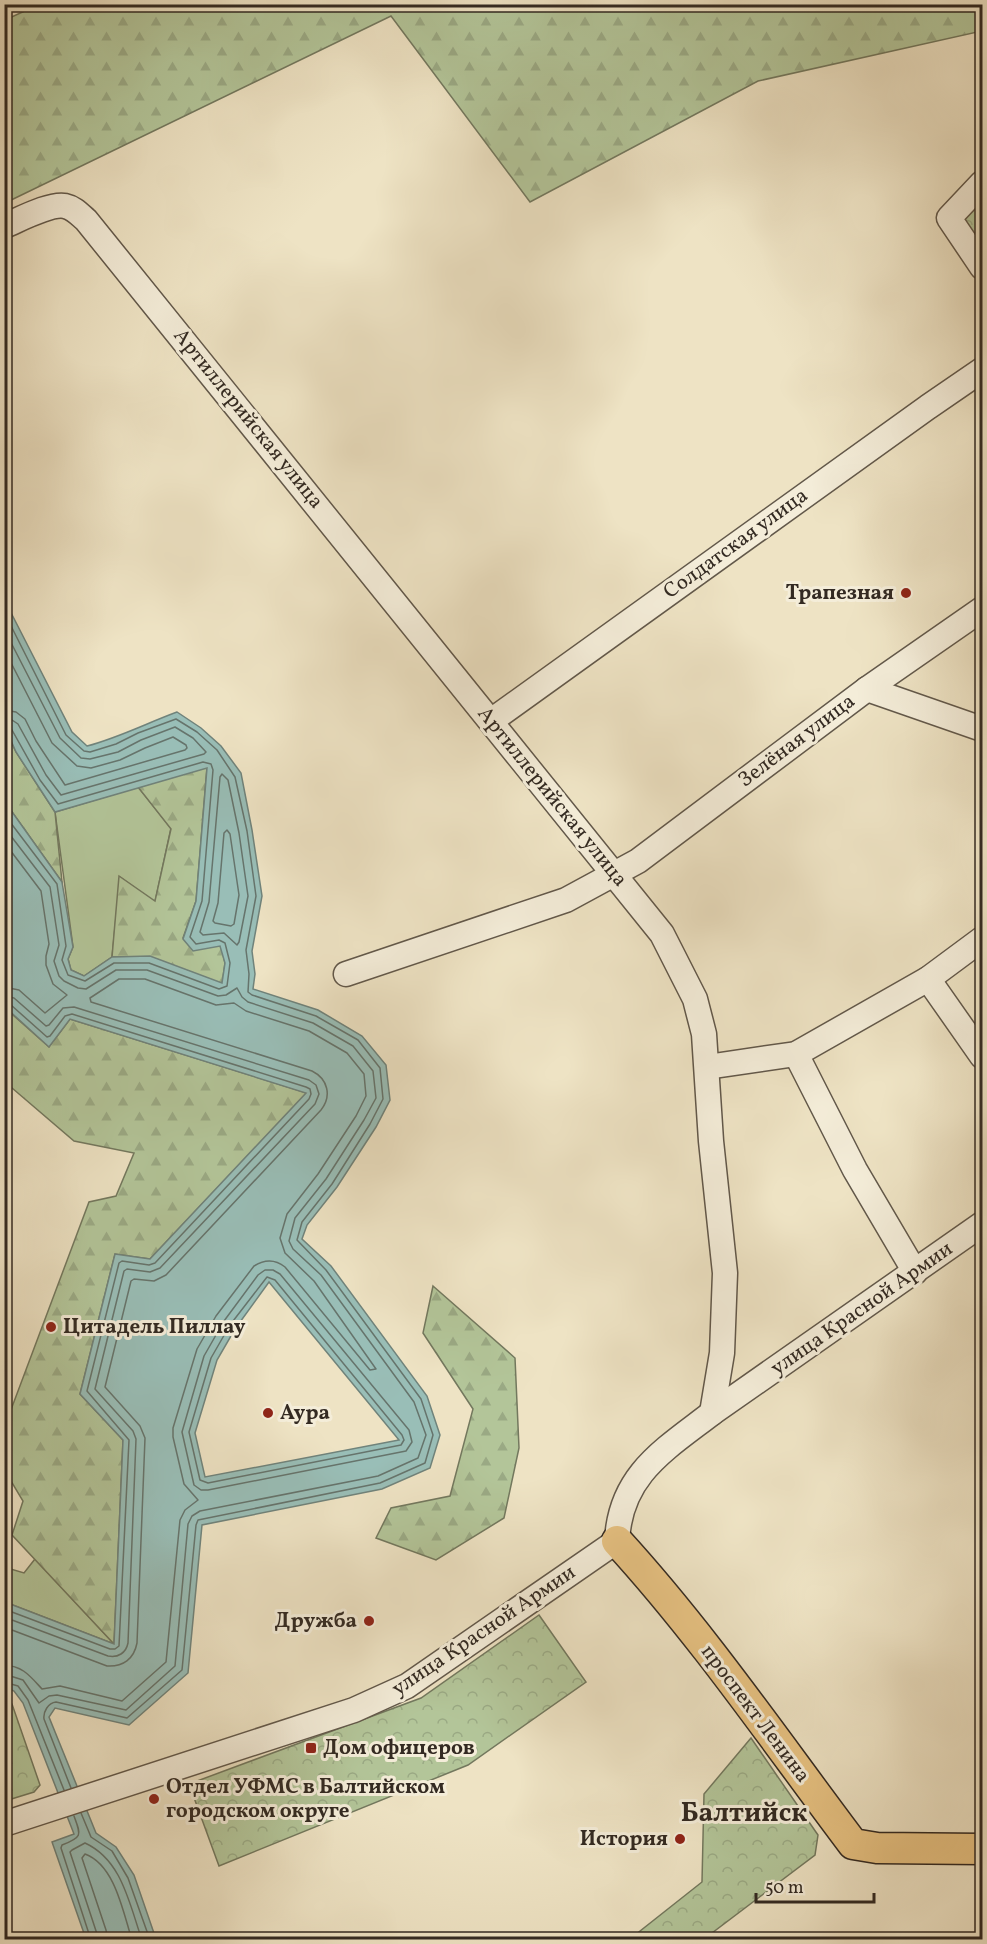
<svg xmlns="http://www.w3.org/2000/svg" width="987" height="1944" viewBox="0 0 987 1944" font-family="Vollkorn,serif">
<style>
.green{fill:#b3c599;stroke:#73785e;stroke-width:1.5}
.forest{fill:url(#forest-firs);stroke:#73785e;stroke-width:1.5}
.park{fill:url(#park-crowns);stroke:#73785e;stroke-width:1.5}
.water{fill:#99beb7;stroke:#70837b;stroke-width:1.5;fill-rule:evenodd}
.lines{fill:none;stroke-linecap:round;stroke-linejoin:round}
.shore{stroke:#66746c;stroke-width:1.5}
.minor-casing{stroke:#62584a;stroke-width:27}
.major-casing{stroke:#332a22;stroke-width:33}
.minor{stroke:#f4edd9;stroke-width:24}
.major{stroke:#e7c282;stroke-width:30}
.poi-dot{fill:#8f2418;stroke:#f4edd9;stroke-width:2}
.labels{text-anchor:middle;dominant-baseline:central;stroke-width:6;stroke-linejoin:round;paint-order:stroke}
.street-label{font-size:21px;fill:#332a22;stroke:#f4edd9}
.poi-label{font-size:21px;font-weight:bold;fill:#332a22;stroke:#f4edd9;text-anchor:start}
.district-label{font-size:27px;font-weight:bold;fill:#332a22;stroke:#f4edd9}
</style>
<defs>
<pattern id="forest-firs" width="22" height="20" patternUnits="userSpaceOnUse" patternTransform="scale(1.5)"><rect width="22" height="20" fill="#b3c599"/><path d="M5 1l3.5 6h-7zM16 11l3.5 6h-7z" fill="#9aa984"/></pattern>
<pattern id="park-crowns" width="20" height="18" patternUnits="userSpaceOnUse" patternTransform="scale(1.5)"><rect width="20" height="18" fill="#b3c599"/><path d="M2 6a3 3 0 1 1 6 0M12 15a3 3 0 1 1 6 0" fill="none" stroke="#9aa984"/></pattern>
</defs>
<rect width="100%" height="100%" fill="#eee3c4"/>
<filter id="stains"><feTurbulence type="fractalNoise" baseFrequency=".00333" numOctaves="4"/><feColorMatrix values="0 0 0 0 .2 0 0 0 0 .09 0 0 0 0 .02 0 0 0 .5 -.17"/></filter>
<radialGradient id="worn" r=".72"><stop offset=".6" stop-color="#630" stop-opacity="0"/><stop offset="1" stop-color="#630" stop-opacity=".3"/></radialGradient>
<g class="green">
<polygon points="138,787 171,828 155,902 120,877 112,957 84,976 71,970 68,959 73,947 55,812"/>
<polygon points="35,1559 114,1644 5,1602 4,1567 24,1573"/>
</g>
<g class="forest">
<polygon points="40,4 982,4 982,31 758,81 530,202 391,16 5,203 5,20"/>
<polygon points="4,727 16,752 55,812 62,882 5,802"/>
<polygon points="207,767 196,901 183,938 221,946 225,963 222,984 150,957 112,957 119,876 155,901 171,829 138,787"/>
<polygon points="4,1007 49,1047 70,1019 307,1093 150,1259 115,1254 80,1394 123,1440 114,1644 12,1535 23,1501 5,1471 4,1415 9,1415 89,1202 116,1196 134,1153 74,1141 5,1082"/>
<polygon points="433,1286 515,1358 519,1448 504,1518 436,1560 376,1538 391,1508 450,1496 473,1409 423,1333"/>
</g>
<g class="park">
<polygon points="982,170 982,249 959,216"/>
<polygon points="539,1615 586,1682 468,1765 219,1866 189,1784 421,1698"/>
<polygon points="5,1702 12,1704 40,1785 34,1792 5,1801"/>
<polygon points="751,1738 818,1835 815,1855 704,1939 630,1939 702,1882 704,1794"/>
</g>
<path class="water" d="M4 599 72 732 87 746C118 738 147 723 177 712L201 728 221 746 241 773 252 830 262 896 252 951 255 974 253 989 318 1010 362 1036 386 1065 390 1100 376 1127 337 1187 307 1225 302 1239 331 1266 427 1396 440 1435 430 1468 382 1489 202 1525 188 1673 129 1725 55 1708 49 1717 96 1833 116 1847 134 1875 156 1939H86L52 1842 74 1834 23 1703 14 1691 5 1687V1602L114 1644 123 1440 80 1394 115 1254 150 1259 306 1093 70 1019 49 1047 5 1007V802L62 882 73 947 68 959 71 970 84 976 112 957 150 956 222 983 225 963 220 946 193 951 183 939 196 901 207 768 55 812 16 752 5 727ZM269 1282 399 1440 205 1477 195 1433 217 1360 235 1329Z"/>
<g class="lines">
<g class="shore">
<path d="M4 612 66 735 84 751 90 752 116 744 138 733 176 719 197 732 217 750 235 777 247 831 256 896 246 950 249 974 248 992 252 995 316 1016 358 1040 380 1068 383 1099 370 1124 332 1184 302 1222 297 1240 326 1270 421 1399 433 1435 425 1463 380 1483 198 1520 196 1525 182 1670 127 1718 56 1702C48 1703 43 1712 44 1719L71 1788"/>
<polyline points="4,629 60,738 81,758 90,759 118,752 141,740 175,727 193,738 206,752 204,754 61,795 46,775 18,724 12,720 4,719"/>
<polyline points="4,649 52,743 77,766 91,768 120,760 145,748 173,737 186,745 187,748 185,750 65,785 36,741 25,719 16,712 4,710"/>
<polyline points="4,726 12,730 40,780 58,804 203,762 211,764 213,770 202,901 190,937 196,944 219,940 225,943 230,963 227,986 219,989 149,963 114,963 85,981 68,975 62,960 66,946 57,884 4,814"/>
<polygon points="222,774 228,780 239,833 248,896 239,942 237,945 224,933 203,935 200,932 209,902 220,777"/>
<polyline points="4,827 50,887 59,945 54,961 59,976 64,981 78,988 86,989 116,970 147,970 218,996 226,995 237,988 242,997 248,1002 313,1023 353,1046 373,1071 376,1098 364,1120 326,1179 295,1218 289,1241 293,1249 321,1275 414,1402 426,1435 418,1458 378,1476 200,1511 192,1516 188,1524 175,1666 126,1710 57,1695 49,1696 39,1703 23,1680 4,1674"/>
<polygon points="227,830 230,834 239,895 234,924 231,926 215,923 213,921 218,903 224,833"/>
<polyline points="4,842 41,891 49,944 46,956 46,965 53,984 67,995 45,1013 19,990 4,987"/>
<path d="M4 996 14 998 46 1026 49 1025 63 1008 74 1007 309 1080 316 1085 319 1094 315 1104 160 1268 150 1272 127 1269 124 1271 95 1389 133 1431 136 1439 128 1643C126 1653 118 1658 108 1656L4 1617"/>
<polyline points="4,1003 11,1005 47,1037 50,1036 65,1016 72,1014 306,1087 310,1089 311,1094 309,1099 155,1263 149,1265 122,1261 119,1263 87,1391 129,1440 119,1646 115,1649 110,1649 4,1609"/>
<polygon points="265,1270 273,1270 280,1274 409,1430 412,1442 406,1451 208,1490 201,1490 194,1485 182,1432 204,1356 224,1321 258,1275"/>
<polygon points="267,1277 275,1280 402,1435 404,1440 401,1445 208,1483 200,1480 189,1432 211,1358 230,1325"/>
<path d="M4 1627 107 1666C123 1667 134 1659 137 1643L145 1438 140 1426 105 1387 131 1281 134 1279 154 1281 166 1275 321 1110C332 1096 328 1079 312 1071L91 1002 90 998 119 979H145L216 1005 234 1003 246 1011 309 1031 347 1053 364 1074 366 1096 356 1116 318 1174 287 1214 280 1238 285 1253 314 1281 376 1369 370 1370 285 1267C275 1259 265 1259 254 1266L216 1316 197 1349 173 1428V1437L184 1484 198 1500 185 1510 180 1520 166 1662 122 1701 60 1686 42 1689C30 1676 23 1666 4 1665"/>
<polyline points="4,1682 18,1686 28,1700 64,1790"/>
<polyline points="81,1813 91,1837 112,1851 128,1878 150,1940"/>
<path d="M74 1816C81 1835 83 1837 62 1845L61 1848 91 1940"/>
<path d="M99 1940 70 1852 72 1850 85 1843C122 1860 129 1903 142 1940"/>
<path d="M108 1940 106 1930 82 1858 85 1854C115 1865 123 1912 132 1940"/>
</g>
<defs>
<g id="minor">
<polyline points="982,183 949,218 982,267"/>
<path d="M4 226C19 220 50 203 65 206 74 208 79 214 86 220L662 934 695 999 704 1034 711 1141 725 1273 722 1353 712 1413"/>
<polyline points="867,689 982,729"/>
<polyline points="491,721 928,407 982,370"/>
<polyline points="346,974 566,900 638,861 867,689 982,609"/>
<polyline points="928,979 982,1056"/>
<polyline points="796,1054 855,1170 915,1272"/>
<polyline points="707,1067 796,1054 928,979 982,939"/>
<path d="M4 1824 354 1710 407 1686 617 1541C620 1475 664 1450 712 1413L982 1224"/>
</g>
<path id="major" d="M617 1541C703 1635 776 1742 853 1844L877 1848 982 1849"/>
</defs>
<use href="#minor" class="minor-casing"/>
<use href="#major" class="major-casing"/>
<use href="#minor" class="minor"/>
<use href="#major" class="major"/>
</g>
<g class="poi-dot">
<circle cx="906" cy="593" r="6"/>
<circle cx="51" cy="1327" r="6"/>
<circle cx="268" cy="1413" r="6"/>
<circle cx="369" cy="1621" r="6"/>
<rect x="305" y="1742" width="12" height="12" rx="3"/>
<circle cx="154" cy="1799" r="6"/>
<circle cx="680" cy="1839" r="6"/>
</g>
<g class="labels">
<g class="street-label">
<text transform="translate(248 419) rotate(51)">Артиллерийская улица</text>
<text transform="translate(736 544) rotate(-36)">Солдатская улица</text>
<text transform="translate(797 741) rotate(-37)">Зелёная улица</text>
<text transform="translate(552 797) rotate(51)">Артиллерийская улица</text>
<text transform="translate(862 1309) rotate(-35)">улица Красной Армии</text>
<text transform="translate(484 1631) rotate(-34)">улица Красной Армии</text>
<text transform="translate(755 1714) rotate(53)">проспект Ленина</text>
</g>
<g class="poi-label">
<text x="894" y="593" text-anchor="end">Трапезная</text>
<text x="63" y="1327">Цитадель Пиллау</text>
<text x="280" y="1413">Аура</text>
<text x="357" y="1621" text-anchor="end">Дружба</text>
<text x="323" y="1748">Дом офицеров</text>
<text x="166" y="1787">Отдел УФМС в Балтийском<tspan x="166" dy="24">городском округе</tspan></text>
<text x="668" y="1839" text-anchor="end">История</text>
</g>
<g class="district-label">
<text x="744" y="1814">Балтийск</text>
</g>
</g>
<rect width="987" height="1944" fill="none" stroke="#eee3c4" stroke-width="24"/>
<rect x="6" y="6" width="975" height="1932" fill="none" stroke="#332a22" stroke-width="3"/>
<rect x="12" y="12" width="963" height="1920" fill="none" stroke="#332a22" stroke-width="1.5"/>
<path d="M756 1893v9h118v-9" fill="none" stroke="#332a22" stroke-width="3"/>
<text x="765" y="1893" font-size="18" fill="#332a22" stroke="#f4edd9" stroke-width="4.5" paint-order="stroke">50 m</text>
<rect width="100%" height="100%" filter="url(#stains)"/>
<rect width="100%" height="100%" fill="url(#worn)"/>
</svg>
